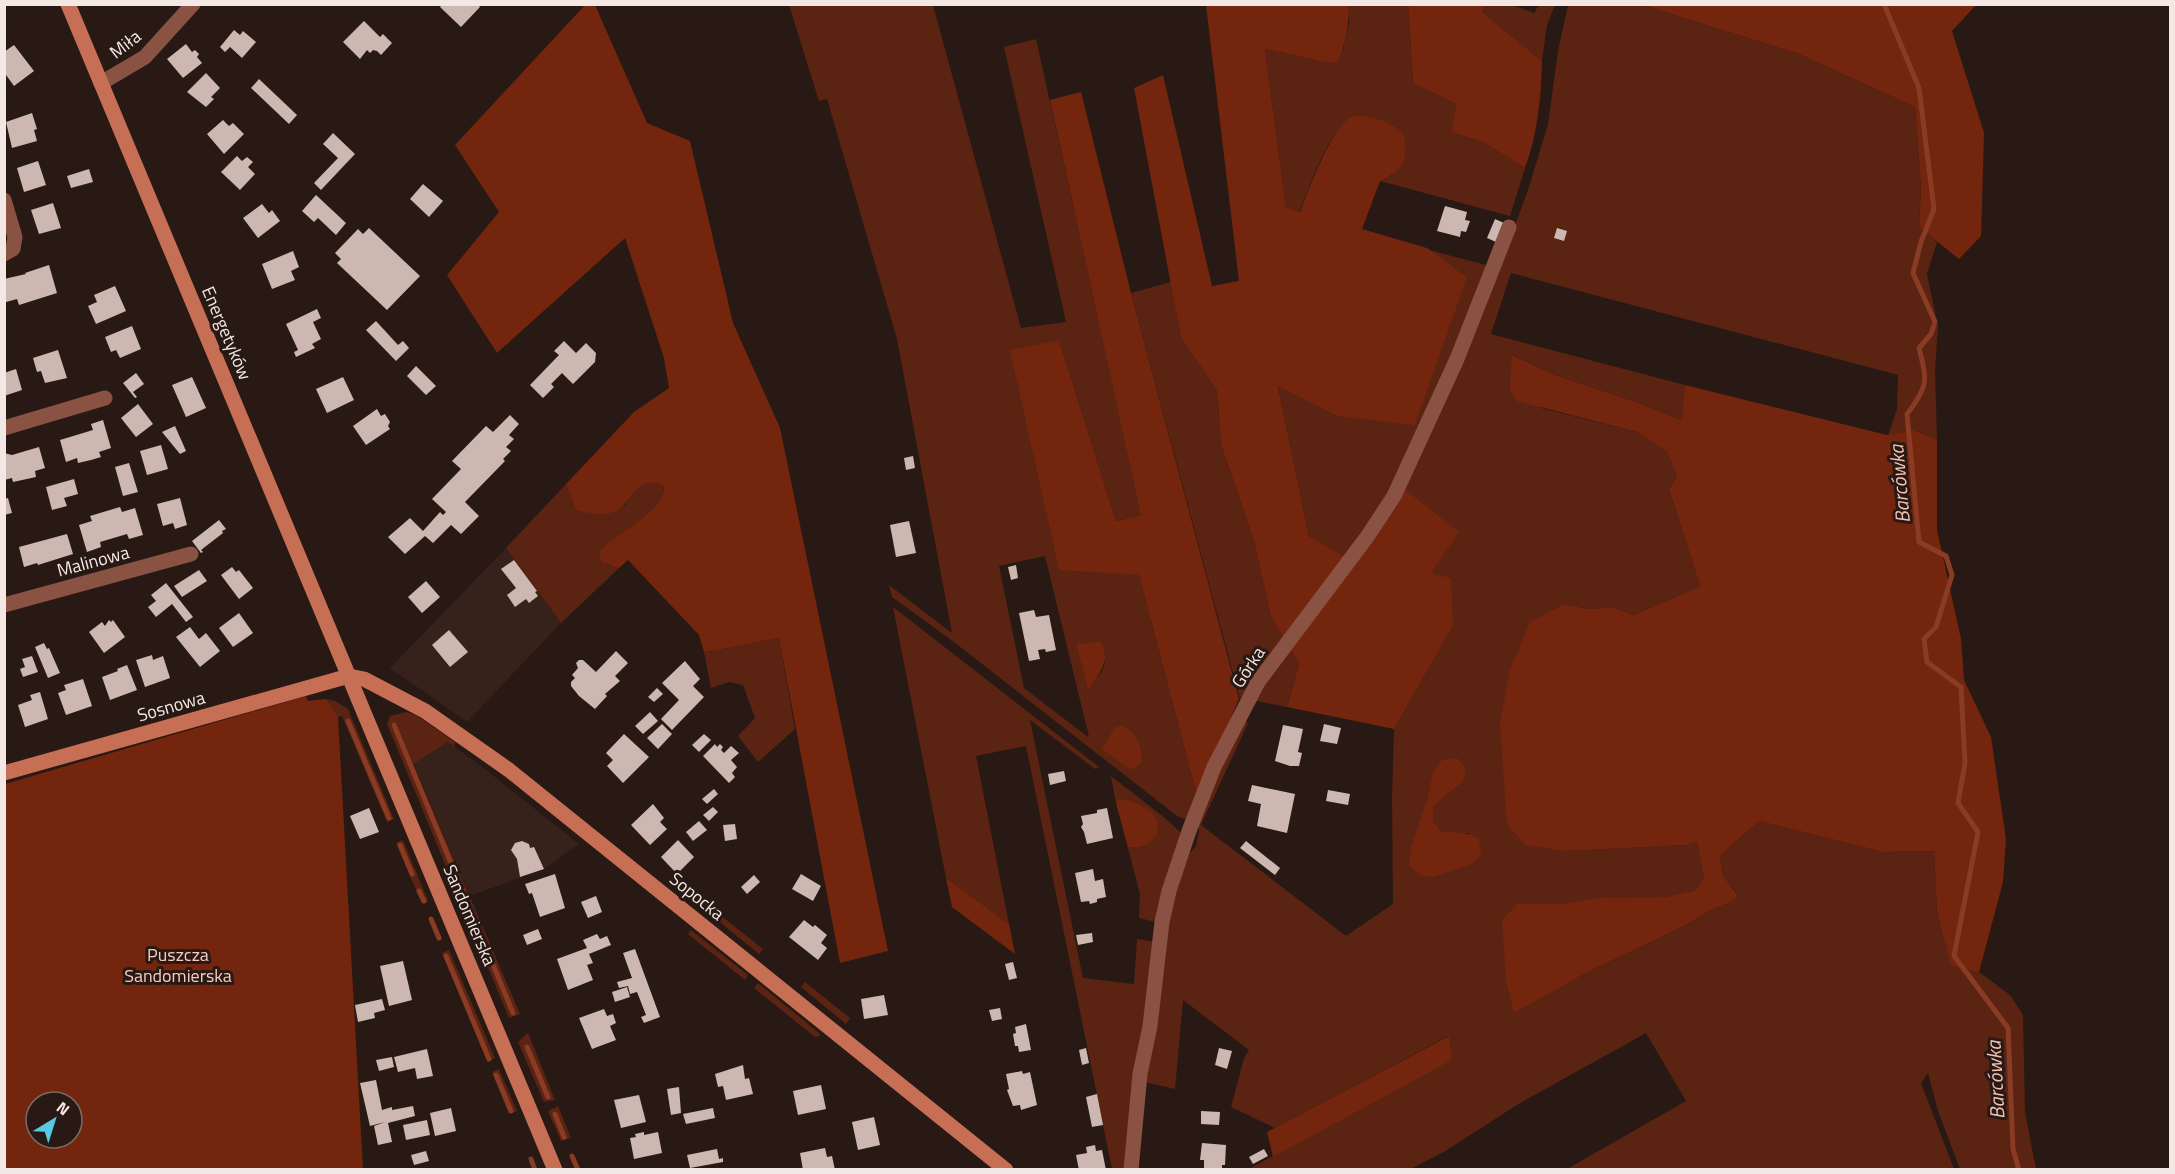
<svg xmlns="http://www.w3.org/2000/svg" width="2175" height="1174" viewBox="0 0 2175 1174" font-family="'Titillium Web',sans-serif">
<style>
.built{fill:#37211b}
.green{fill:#5b2312;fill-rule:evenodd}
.forest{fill:#73260d;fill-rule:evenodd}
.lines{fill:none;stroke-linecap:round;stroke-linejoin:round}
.stream{stroke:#8a3b23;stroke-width:5}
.building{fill:#cdb8b1}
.street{stroke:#895242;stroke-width:15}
.secondary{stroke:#c76f54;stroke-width:15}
.labels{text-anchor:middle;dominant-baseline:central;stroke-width:6;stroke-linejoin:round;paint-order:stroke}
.street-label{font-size:18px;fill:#f3e8e4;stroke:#281914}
.park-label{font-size:18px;fill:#fbcbbd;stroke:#281914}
.water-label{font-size:20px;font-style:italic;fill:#f3c4b6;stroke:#281914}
</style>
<rect width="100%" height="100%" fill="#281914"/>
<g class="built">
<polygon points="506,548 561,623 467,722 390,668"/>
<polygon points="448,742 476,762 579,844 546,868 470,896 413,763"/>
</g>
<g class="green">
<path d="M789 5H933L1021 328 1066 322 1004 47 1036 39 1142 515 1116 521 1059 340 1011 351 1059 569 1139 575 1197 796 1187 820 1177 816 954 642 892 597 889 585 952 633 897 339 827 99 819 101ZM1045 556 1089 737H1088L1024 688 999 566ZM1077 642 1105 662 1102 671 1088 689Z"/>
<path d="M1349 5H1408L1413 83 1458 104 1451 132 1483 142 1525 168 1510 216 1380 181 1393 175 1348 120C1324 140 1312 183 1299 212L1286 207 1265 49 1319 61 1343 50 1349 24Z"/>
<polygon points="1484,5 1512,5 1534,13 1539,5 1555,5 1547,25 1542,61 1482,12"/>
<path d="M1568 5H1642L1799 54 1915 107 1921 186 1919 227 1937 242 1927 274 1938 327 1935 369 1937 440 1914 430 1888 436 1897 409 1898 375 1511 273 1491 334 1685 385 1683 422 1639 403 1555 375 1513 355 1541 408 1637 432 1667 452 1677 476 1669 489 1700 586 1634 615 1611 607 1589 609 1565 604 1566 851 1686 845 1697 840 1704 877 1696 890 1665 897 1597 898 1563 904H1517L1514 1012 1586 973 1680 928 1715 908 1730 903 1738 895 1723 875 1720 858C1731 842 1746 834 1759 821L1883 852 1934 851 1937 912 1951 965 1979 972 2010 995 2023 1015 2025 1112 2036 1169H1960L1938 1111 1928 1073 1921 1083 1954 1169H1567L1686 1101 1646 1033 1520 1103 1447 1150 1411 1169H1249L1451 1060 1448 1036 1275 1128 1231 1107 1244 1058 1249 1050 1183 1000 1175 1089 1145 1082 1169 912 1185 859 1196 846 1199 832V822L1241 719 1248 723 1201 825 1346 936 1393 904 1392 798 1394 729 1453 626 1431 573 1403 488 1484 310 1529 187 1548 124 1558 51ZM1432 774 1462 783 1433 806V821L1441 831 1456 834 1469 833 1443 873 1433 877 1427 800Z"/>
<polygon points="1429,250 1490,266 1401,470 1358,543 1347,558 1309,536 1278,385 1337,416 1467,277"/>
<polygon points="1171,282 1181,338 1217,390 1221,445 1254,541 1271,617 1284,638 1240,699 1131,293"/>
<path d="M653 482 659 483 664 487C665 508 621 532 605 545L600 553 608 565H615L619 568 561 623 506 548 566 484 576 510 625 505C633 492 638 485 653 482Z"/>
<polygon points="893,607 1099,767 1095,769 1030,720 1083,978 1134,984 1137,939 1157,942 1126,1169 1112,1169 1026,746 976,756 1009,924 946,878"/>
<polygon points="779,638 795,729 758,762 738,736 755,718 743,685 729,682 711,688 704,652 714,651"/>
<polygon points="1288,646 1299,664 1287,707 1251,700"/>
<polygon points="326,699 335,701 348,709 394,819 387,822 342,716 338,717"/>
<polygon points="406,712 416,715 455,742 455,747 448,742 413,764 520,1014 509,1018 387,724 390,716"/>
<polygon points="1111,776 1165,818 1181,833 1160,923 1139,918 1140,894 1128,848 1142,847 1154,837 1119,799 1116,803"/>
<polygon points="403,840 428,901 422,904 396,843"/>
<polygon points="682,885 763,949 759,954 679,889"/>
<polygon points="691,930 748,975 745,980 688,934"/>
<polygon points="449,950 495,1058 487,1061 442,953"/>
<polygon points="805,982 850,1018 846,1024 801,987"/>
<polygon points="758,983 819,1033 820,1036 815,1037 754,988"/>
<polygon points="528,1033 555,1100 544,1102 518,1042"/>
<polygon points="499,1069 517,1111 509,1114 492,1072"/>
<polygon points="558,1106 571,1138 561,1141 548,1111"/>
</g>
<g class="forest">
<path d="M585 5H595L647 123 690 141 733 323 780 428 888 951 840 963 779 638 714 651 704 652 699 635 628 560 619 568 602 562 599 553 605 545C621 532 665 508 664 487L659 483C628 480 632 513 604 514 595 515 585 512 576 510L566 484 634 412 669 388 664 358 625 238 497 353 447 275 499 212 455 145Z"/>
<path d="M1206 5H1349C1349 25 1346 44 1337 63L1319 61 1265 49 1286 207 1300 212C1309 190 1332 123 1354 116 1360 115 1367 117 1373 118 1387 121 1394 125 1404 135 1407 161 1405 170 1380 181L1362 229 1427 248 1467 277 1415 425 1337 416 1278 386 1309 536 1347 558 1403 488 1459 532 1431 573 1451 578 1453 626 1394 729 1287 707 1299 664 1271 617 1254 541 1221 445 1217 390 1181 338 1134 88 1163 75 1212 286 1239 281Z"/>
<path d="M1408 5H1484L1482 12 1542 61C1541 98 1538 132 1525 168L1483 142 1451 132 1457 104 1413 83Z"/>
<polygon points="1642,5 1976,5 1952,31 1984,133 1981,236 1959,259 1919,227 1921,186 1915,107 1799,54"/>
<polygon points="1081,92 1131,293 1239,699 1197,796 1139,575 1059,570 1010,350 1059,340 1116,521 1141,515 1050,100"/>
<path d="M1512 355 1555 375 1639 403 1682 421 1685 385 1887 435 1914 430 1937 440V530L1961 639 1964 680 1991 737 2006 839 2003 882 1979 972 1951 966 1937 912 1934 851 1883 852 1759 821C1746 834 1731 842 1720 858L1723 875 1738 896 1730 903 1715 908 1680 928 1586 973 1514 1013 1506 981 1502 920 1517 904H1563L1596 898 1665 897 1696 890 1704 877 1697 841 1686 845 1566 851 1525 845 1507 824 1500 723 1510 670 1530 622 1565 604 1589 609 1611 607 1634 615 1700 586 1669 489 1677 476 1667 452 1637 432 1517 401 1510 389Z"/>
<path d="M1100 641C1112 660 1099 674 1088 690L1076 642 1082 644Z"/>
<path d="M306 696 308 701 326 699 338 717 363 1169 5 1170V784ZM36 1102H72V1138H36Z"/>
<path d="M1123 726C1137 733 1142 747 1142 762L1131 770 1102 749 1115 727Z"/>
<path d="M1457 758 1464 766 1466 775 1462 783 1433 806V821L1441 831C1457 834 1465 830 1479 839L1481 854 1472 864 1433 877 1422 876 1409 866 1411 848 1427 800 1432 774 1442 760Z"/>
<path d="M1119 799C1135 800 1164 812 1157 833 1155 838 1148 844 1143 846 1139 848 1133 847 1128 848L1116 803Z"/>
<polygon points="946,878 1009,924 1015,954 952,907"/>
<polygon points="1449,1036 1452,1060 1273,1157 1267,1132"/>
</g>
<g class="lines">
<g class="stream">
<path d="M1884 4 1919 88 1934 209 1921 242 1913 273 1935 322 1931 334 1919 348C1927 380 1929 386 1907 414L1919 542 1946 556 1952 575 1936 627 1924 639 1927 662 1961 687 1965 763 1958 803 1978 832 1954 956 2008 1028 2013 1149 2019 1170"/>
<polyline points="348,721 389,818"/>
<polyline points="394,725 513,1013"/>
<polyline points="400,845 412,874"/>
<polyline points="419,891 424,901"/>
<polyline points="431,919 439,938"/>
<polyline points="446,956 489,1059"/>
<polyline points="527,1047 548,1097"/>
<polyline points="496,1075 511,1111"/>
<polyline points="555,1114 564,1137"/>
<polyline points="572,1156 578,1170"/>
<polyline points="531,1159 535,1170"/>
</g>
</g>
<g class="building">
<polygon points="443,4 477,4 480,7 461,27 440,7"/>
<polygon points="364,21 380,37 383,34 392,43 381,55 377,51 373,50 370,53 367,50 360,59 343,42"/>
<polygon points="234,30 240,35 243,31 256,42 242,58 230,47 225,52 220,47"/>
<polygon points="186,44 192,52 195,50 199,54 197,57 202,63 183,78 167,59"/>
<polygon points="14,45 34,71 14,86 6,75 4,76 4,52"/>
<polygon points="206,73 220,88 211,97 214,99 206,107 187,92"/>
<polygon points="259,79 297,115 289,124 251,88"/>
<polygon points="32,113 37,129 34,130 37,141 12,148 6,122"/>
<polygon points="223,120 229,126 233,123 244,134 224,154 207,134"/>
<polygon points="333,133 355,154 321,190 314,183 338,158 323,144"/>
<polygon points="237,156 242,161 247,157 253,162 248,167 255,174 240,190 221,172"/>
<polygon points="38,161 46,185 24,192 17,168"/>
<polygon points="89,169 93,182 71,188 67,176"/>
<polygon points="423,184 443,201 429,217 410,199"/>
<polygon points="316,195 346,223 336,235 318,218 314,222 302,211"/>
<polygon points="53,203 61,228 39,234 31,210"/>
<polygon points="262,204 269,213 272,210 280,221 258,238 243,218"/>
<polygon points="1445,206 1467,212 1465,220 1470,221 1466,232 1461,231 1460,237 1437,231"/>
<polygon points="1495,219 1504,223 1496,242 1487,238"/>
<polygon points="369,228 420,276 387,310 337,263 341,259 335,253 358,229 363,234"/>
<polygon points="1557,228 1567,231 1564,241 1554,238"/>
<polygon points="293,251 299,267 291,271 295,280 272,289 262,264"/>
<polygon points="49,265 57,293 19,305 17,299 6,302 4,299 4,279 26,274 25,273"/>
<polygon points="115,286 126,311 96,324 88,306 97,302 94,295"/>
<polygon points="317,309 321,318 313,322 321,339 312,344 315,348 296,357 294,352 298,350 286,324"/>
<polygon points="376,321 398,345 403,341 409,348 396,361 366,330"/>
<polygon points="132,326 141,349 120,358 116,350 111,352 105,337"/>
<polygon points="564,341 576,353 586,343 596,353 595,362 573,384 562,373 551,384 554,387 543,398 530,385 559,355 554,351"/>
<polygon points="58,350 67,378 45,383 41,371 37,372 33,358"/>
<polygon points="416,366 436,386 426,395 407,376"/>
<polygon points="16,369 22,390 4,396 4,373"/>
<polygon points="136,373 144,384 133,392 137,397 135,398 123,383"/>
<polygon points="192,377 206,408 186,417 172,385"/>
<polygon points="343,377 354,400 327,413 316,389"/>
<polygon points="138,404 153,424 136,437 121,418"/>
<polygon points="377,409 381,416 385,414 390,422 388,426 390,429 366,445 353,426"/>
<polygon points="510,415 519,424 509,435 514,439 506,447 511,451 503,459 505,461 465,502 479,516 461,534 451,525 433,543 425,536 405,554 388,537 410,518 423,531 440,512 443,515 446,512 432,499 461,469 452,461 486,426 493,432"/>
<polygon points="103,420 111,448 99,452 101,457 91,460 78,463 77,458 66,462 60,440 93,430 91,424"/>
<polygon points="175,426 186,451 180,454 162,432"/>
<polygon points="161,445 168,469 147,475 140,451"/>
<polygon points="39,447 45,468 35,471 36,477 13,482 12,478 4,480 4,453 12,455"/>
<polygon points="913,456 915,468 906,470 904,458"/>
<polygon points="129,463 138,492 123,496 115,467"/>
<polygon points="74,479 78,494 64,498 67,506 52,510 46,487"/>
<polygon points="8,498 12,513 4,515 4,499"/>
<polygon points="180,498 187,525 175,529 173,523 163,526 157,504"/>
<polygon points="120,507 122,512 135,508 143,535 129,539 127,534 100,542 101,547 87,552 79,525 92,521 90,516"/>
<polygon points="219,520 226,529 222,531 223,533 201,550 203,552 201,553 192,541"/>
<polygon points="909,521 916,553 896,557 890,525"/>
<polygon points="67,534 73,554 38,565 37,563 24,567 19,547"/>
<polygon points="514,560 537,591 535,592 538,596 529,603 526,599 515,607 507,595 516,588 501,569"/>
<polygon points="1016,565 1018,578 1011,580 1008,567"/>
<polygon points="232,567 236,572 239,570 253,588 239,599 221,575"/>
<polygon points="199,570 207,581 182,597 174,586"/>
<polygon points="426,581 440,597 422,613 408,597"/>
<polygon points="166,583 193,617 186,622 172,604 156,617 148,607 156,601 151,595"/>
<polygon points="1034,610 1036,617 1049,615 1056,650 1046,652 1045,649 1038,650 1040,659 1029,661 1019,613"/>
<polygon points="239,613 253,633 233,647 219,628"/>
<polygon points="109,620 111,622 113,620 125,637 104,653 89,632 102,622 105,626"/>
<polygon points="190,627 199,639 206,633 220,651 200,667 176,637"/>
<polygon points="449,630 468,652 450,667 432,645"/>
<polygon points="44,643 47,649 49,648 60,673 48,678 35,647"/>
<polygon points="616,651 628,663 615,676 620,681 605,694 607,696 595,709 579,696 571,686 571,682 575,678 572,675 578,668 576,663 579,660 583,660 596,672"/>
<polygon points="152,655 153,660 163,656 170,678 145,687 136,660"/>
<polygon points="32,656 38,672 23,677 20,669 25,667 22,659"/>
<polygon points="685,661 700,679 693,686 704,697 672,730 661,719 679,700 662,683"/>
<polygon points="127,665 137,690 110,700 102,677 118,671 117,669"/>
<polygon points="83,679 92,706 66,715 58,693 66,690 64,685"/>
<polygon points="657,688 663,694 654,702 648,697"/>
<polygon points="40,692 48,719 25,727 18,705 32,700 30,695"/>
<polygon points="650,712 658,721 643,734 635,726"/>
<polygon points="662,724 672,734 658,749 647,738"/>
<polygon points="1324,724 1341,728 1337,744 1320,741"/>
<polygon points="1283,725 1303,729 1298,752 1302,753 1299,766 1290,766 1275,761"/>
<polygon points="624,734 649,757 623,783 607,766 613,760 606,753"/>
<polygon points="704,734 711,740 699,752 692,745"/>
<polygon points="715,744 717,747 720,744 723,747 721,750 724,753 731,746 739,753 731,760 737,767 732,773 735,777 729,783 703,756"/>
<polygon points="1064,771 1066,781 1050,785 1048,774"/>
<polygon points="1252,785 1295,794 1287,833 1257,826 1261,804 1248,801"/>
<polygon points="714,789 718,794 707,804 702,799"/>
<polygon points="1328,790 1350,794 1348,805 1326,801"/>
<polygon points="653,804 664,818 660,822 667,829 650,845 631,825"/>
<polygon points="713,807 718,812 709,821 703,815"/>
<polygon points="369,808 379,832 360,839 350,816"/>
<polygon points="1107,808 1113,838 1087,844 1084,832 1081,827 1083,824 1081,816 1097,813 1097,810"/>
<polygon points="699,821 707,830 693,841 686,832"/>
<polygon points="735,824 737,839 725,841 723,825"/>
<polygon points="678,840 694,857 677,874 661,857"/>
<polygon points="522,841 529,844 530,848 534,847 544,869 520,877 517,859 511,850 515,843"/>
<polygon points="1246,841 1280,868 1275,875 1240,848"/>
<polygon points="1093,869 1095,881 1103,879 1106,897 1097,899 1097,902 1090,904 1089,901 1081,902 1075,873"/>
<polygon points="555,874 565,908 540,917 532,893 529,894 525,884"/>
<polygon points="801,874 821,886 813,901 792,889"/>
<polygon points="754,875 760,882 747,894 741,887"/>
<polygon points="596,896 602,912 588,918 581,902"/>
<polygon points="804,920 813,927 815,925 827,935 821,943 827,948 818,960 789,937"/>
<polygon points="538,929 542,939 527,945 523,935"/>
<polygon points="1092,933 1093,942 1078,945 1076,935"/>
<polygon points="597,934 600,939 607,936 611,945 589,954 593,963 587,965 593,980 568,990 557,959 587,948 583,940"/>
<polygon points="635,949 660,1017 644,1023 641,1017 646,1015 637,992 630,994 628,986 619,988 617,982 632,978 623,953"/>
<polygon points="403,961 412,1000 389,1006 380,966"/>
<polygon points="1013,962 1017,978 1009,980 1005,964"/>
<polygon points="627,987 630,997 615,1002 612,992"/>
<polygon points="884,995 888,1015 864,1019 861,999"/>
<polygon points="382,999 385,1010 374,1013 375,1018 358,1022 355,1005"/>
<polygon points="1000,1008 1002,1019 992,1021 989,1010"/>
<polygon points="604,1009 607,1016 613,1014 616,1023 610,1026 616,1040 592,1049 579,1018"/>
<polygon points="1026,1024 1031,1050 1019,1052 1018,1046 1015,1046 1013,1034 1016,1033 1015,1027"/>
<polygon points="1086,1048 1089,1063 1082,1065 1079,1050"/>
<polygon points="1219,1048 1232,1051 1227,1069 1215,1065"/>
<polygon points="427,1049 433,1076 417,1079 415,1068 398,1072 394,1057"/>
<polygon points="392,1057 394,1067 379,1071 376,1060"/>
<polygon points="743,1065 745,1079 749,1078 753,1094 726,1100 723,1086 718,1087 715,1074"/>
<polygon points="1022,1071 1023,1074 1030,1072 1037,1105 1021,1110 1020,1105 1013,1106 1007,1090 1009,1089 1006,1074"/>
<polygon points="376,1080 382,1110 392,1107 392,1110 413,1106 415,1116 388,1123 392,1142 378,1145 374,1126 385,1122 370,1126 360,1083"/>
<polygon points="821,1085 826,1109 798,1115 793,1091"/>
<polygon points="679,1087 681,1113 671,1115 667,1089"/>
<polygon points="1097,1094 1103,1125 1092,1127 1086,1097"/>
<polygon points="639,1095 646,1122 621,1128 614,1100"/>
<polygon points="451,1108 456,1131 435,1136 430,1113"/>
<polygon points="713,1108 715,1118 686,1124 683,1114"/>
<polygon points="1201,1111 1220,1112 1219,1125 1201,1124"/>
<polygon points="874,1117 880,1145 858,1150 852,1122"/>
<polygon points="427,1120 430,1135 406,1140 403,1125"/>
<polygon points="644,1132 644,1135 658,1132 662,1153 634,1159 630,1138 636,1137 635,1134"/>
<polygon points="1202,1143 1226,1145 1225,1165 1222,1165 1222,1170 1204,1170 1204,1160 1200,1160"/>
<polygon points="1095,1145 1096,1151 1102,1150 1106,1170 1079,1170 1076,1155 1087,1153 1086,1147"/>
<polygon points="825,1148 827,1157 832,1156 835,1170 803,1170 800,1153"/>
<polygon points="717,1149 719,1159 723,1158 723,1162 690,1168 687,1155"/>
<polygon points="1264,1149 1268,1156 1253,1164 1249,1157"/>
<polygon points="426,1151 429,1161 414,1165 411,1155"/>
</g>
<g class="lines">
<g class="street">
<polyline points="101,83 145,57 193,4"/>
<polyline points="4,200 15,237 13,249 4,254"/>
<polyline points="4,428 105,398"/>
<polyline points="4,605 191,554"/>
<polyline points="1131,1170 1140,1074 1150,1026 1162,922 1169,891 1189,831 1214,767 1258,682 1367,537 1394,496 1457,359 1509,227"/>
</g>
<g class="secondary">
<polyline points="68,4 555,1170"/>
<polyline points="4,773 349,676 364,679 425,711 509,770 1006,1170"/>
</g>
</g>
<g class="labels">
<g class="street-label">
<text transform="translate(125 44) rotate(-38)">Miła</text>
<text transform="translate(227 333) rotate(67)">Energetyków</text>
<text transform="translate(93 561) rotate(-15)">Malinowa</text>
<text transform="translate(1248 667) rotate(-57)">Górka</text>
<text transform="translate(171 706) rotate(-16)">Sosnowa</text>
<text transform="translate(697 896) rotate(39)">Sopocka</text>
<text transform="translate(470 915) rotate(67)">Sandomierska</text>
</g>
<g class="park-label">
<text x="178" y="954">Puszcza<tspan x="178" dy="21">Sandomierska</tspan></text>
</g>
<g class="water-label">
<text transform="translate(1899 484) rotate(-95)">Barcówka</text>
<text transform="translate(1995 1080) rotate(-93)">Barcówka</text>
</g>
</g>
<rect width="2175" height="1174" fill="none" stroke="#f3e8e4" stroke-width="12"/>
<g transform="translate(54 1120) rotate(38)"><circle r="28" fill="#281914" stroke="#796c67" stroke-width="1.5"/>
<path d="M0-4.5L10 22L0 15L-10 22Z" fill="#59c8e5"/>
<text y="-9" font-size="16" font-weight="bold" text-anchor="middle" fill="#f3e8e4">N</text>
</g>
</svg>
